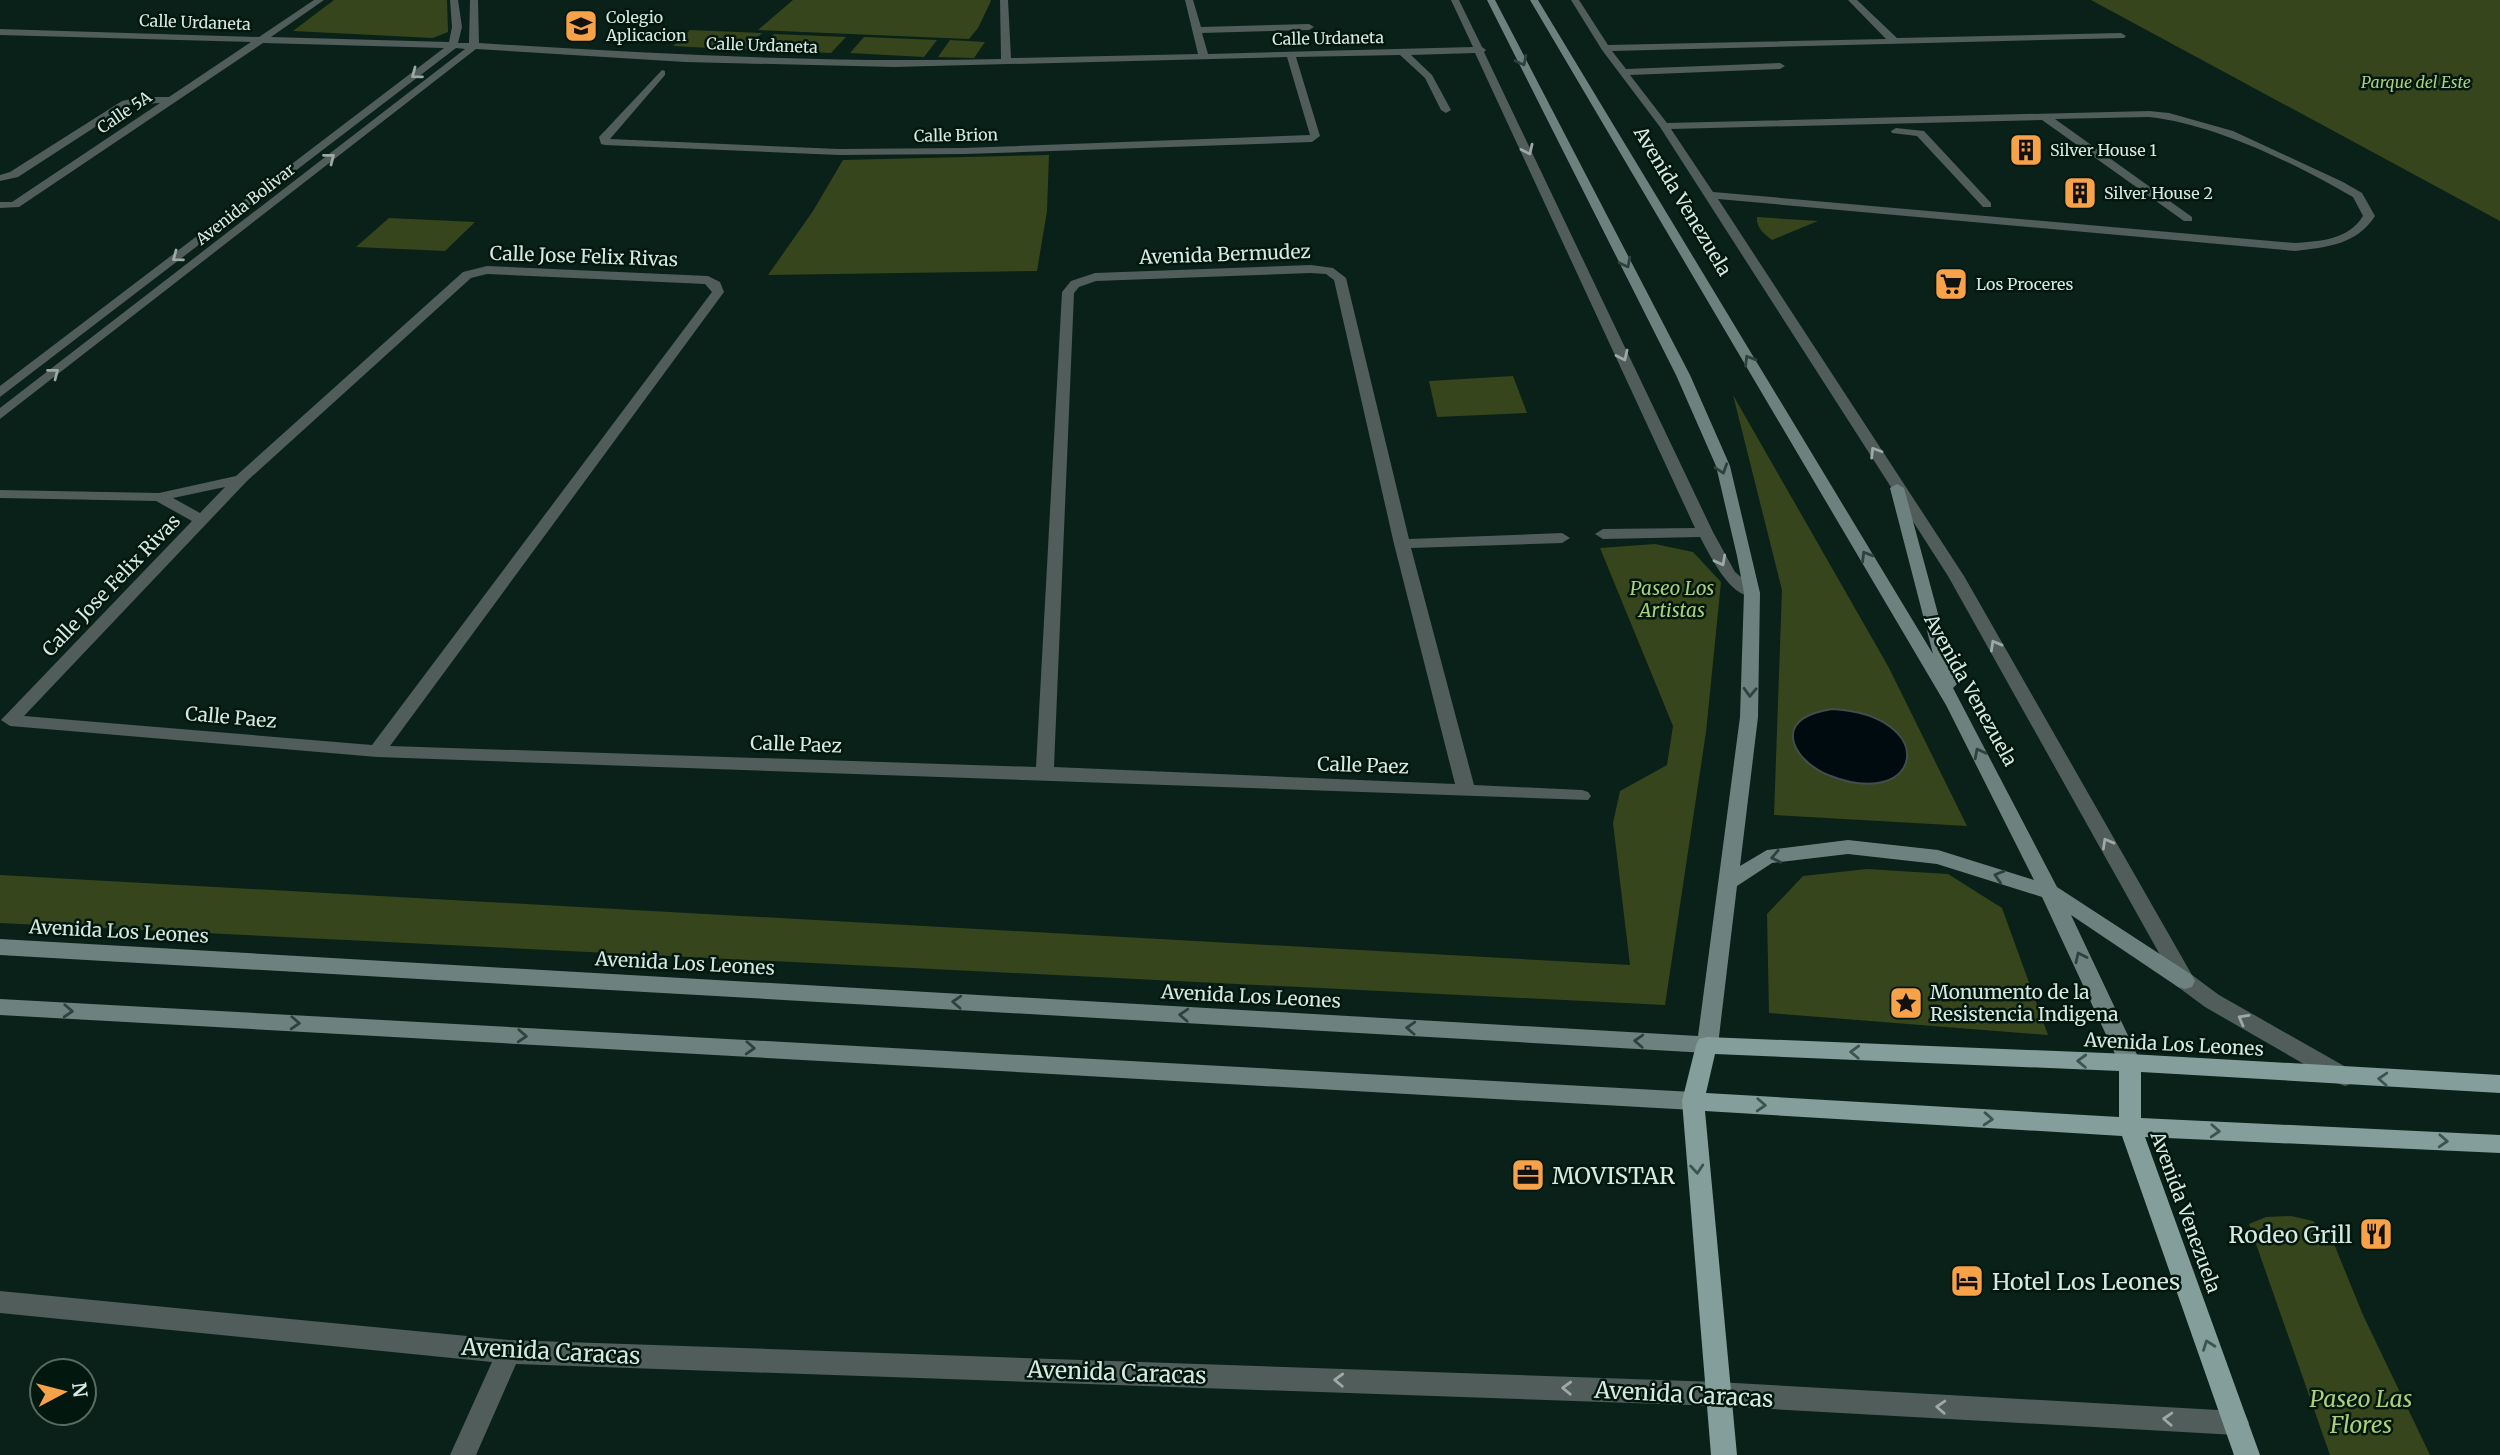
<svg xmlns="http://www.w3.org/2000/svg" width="2500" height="1455" viewBox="0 0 2500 1455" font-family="Merriweather,serif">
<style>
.green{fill:#37451c}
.water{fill:#000b0f;stroke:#414d4e;stroke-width:2}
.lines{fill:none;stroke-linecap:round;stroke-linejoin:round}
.street{fill:#505d5b;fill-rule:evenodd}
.secondary{fill:#6d827f;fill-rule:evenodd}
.primary{fill:#849e9b;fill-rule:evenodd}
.oneway{stroke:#2d423c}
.oneway2{stroke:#9ca9a5}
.oneway3{stroke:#3c544e}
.labels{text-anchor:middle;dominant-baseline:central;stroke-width:5;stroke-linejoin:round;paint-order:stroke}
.far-poi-label{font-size:16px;fill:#dae8e2;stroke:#02180f;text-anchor:start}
.far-street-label{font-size:16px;fill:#dae8e2;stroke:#02180f}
.far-park-label{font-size:16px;font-style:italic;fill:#afcd7c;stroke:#02180f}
.street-label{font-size:19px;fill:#dae8e2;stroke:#02180f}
.park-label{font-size:19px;font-style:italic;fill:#afcd7c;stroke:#02180f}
.poi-label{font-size:19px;fill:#dae8e2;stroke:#02180f;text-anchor:start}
.near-poi-label{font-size:23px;fill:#dae8e2;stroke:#02180f;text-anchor:start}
.near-street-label{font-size:23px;fill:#dae8e2;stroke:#02180f}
.near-park-label{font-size:23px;font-style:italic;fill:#afcd7c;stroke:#02180f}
</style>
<rect width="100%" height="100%" fill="#092118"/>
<g class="green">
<polygon points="334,0 447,0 448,32 433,38 293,31"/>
<polygon points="793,0 990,0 991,1 978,28 969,39 758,30"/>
<polygon points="2091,0 2500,0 2500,221"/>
<polygon points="690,30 762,33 745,50 673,46"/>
<polygon points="774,34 846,37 831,53 758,50"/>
<polygon points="864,37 937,40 924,57 850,53"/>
<polygon points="950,40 985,42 974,58 938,57"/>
<polygon points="1049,155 1047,211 1037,271 768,275 813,211 843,160"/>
<path d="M1757 217 1818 221 1772 240C1764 234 1756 228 1757 217Z"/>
<polygon points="389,218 475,222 445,251 356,247"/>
<polygon points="1513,376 1527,413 1437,417 1429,381"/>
<polygon points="1733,395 1888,666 1967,826 1774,815 1782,590"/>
<polygon points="1655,544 1693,552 1721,582 1706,732 1665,1005 0,923 0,875 1630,965 1613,823 1620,791 1667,765 1673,726 1600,548"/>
<polygon points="1867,869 1948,874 2002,908 2048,1035 1769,1013 1767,914 1803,876"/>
<polygon points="2291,1216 2313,1221 2334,1244 2363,1315 2430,1455 2330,1455 2249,1224 2266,1217"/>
</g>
<path class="water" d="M1832 709C1941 715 1924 813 1828 775 1814 769 1799 758 1794 743 1787 719 1814 712 1832 709Z"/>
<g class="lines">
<g class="street">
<path d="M314 0H324L271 37 449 42 452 27 450 0H458L462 27 458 43H469L470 0H478L479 43C653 54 826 63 1001 59L1000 0H1008L1011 58 1198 54 1185 0H1193L1201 27 1309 24 1314 27 1309 30 1202 33 1208 54 1473 47 1451 0H1459L1482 47 1486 50 1484 52 1713 532 1735 572 1760 593 1758 596C1732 603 1710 555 1700 537L1603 539 1595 534 1603 529 1695 528 1475 53 1411 55 1432 75 1451 110 1446 113 1441 110 1425 78 1400 55 1296 57 1320 136 1312 142 964 154 839 155 605 145 601 144 599 137 662 70 665 71V75L610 139 839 149 964 148 1310 135 1287 57 894 67 685 62 476 49 0 419V408L465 49 456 48 0 397V386L444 48 263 43 19 207 0 208V202H12L160 103 129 105 18 177 0 181V175L10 172 122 101 141 97H169L251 42 0 35V29L259 37Z"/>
<path d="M1571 0H1579L1608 45 1886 39 1848 0H1857L1897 38 2121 33 2126 36 2124 38 1612 51 1626 69 1780 63 1785 66 1780 69 1630 75 1667 123 2149 111 2169 113 2233 131 2343 182 2362 193 2375 216C2356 245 2327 247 2295 251L1718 199 1964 576 2192 975 2219 995 2353 1071 2356 1077 2353 1083 2345 1086 2337 1083 2205 1007 2178 987 1948 576 1660 127 1602 50ZM2149 117C2215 124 2296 164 2353 197L2363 216C2348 240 2321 241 2295 243L1713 192 1671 129 2042 120 2184 221H2192V217L2055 119Z"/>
<polygon points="1896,128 1924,131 1991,203 1991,207 1983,207 1917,136 1892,133 1891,131"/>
<path d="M1311 265 1333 268 1346 278 1409 539 1562 533 1570 538 1562 543 1411 548 1474 785 1582 790 1588 792 1591 796 1588 800 377 757 10 726 1 720 192 521 156 501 0 498V490L159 493 236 476 463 272 487 266 708 276 720 282 724 292 390 746 1036 767 1062 292 1071 281 1095 273ZM1311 273 1326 274 1334 280 1394 544 1455 784 1054 767 1074 293 1079 287 1096 281ZM487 274 705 284 712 292 372 745 24 716 247 481 471 278ZM225 487 200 513 173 498Z"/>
<polygon points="0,1291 509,1340 1717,1382 2236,1411 2245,1414 2249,1423 2245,1432 2236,1435 1717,1406 516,1364 476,1455 450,1455 492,1362 0,1313"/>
</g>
<g class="secondary">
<polygon points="1487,0 1495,0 1690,375 1730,466 1760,593 1758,717 1740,866 1767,850 1848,840 1938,850 2034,880 1946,705 1530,0 1538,0 1933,654 1890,488 1897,484 1904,488 1957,684 1953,688 2057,887 2192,975 2195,981 2192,987 2185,989 2178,987 2071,915 2141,1063 2138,1069 2130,1072 2122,1069 2042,897 1937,864 1848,854 1772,863 1737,886 1718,1045 1715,1051 1707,1053 0,955 0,939 1698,1036 1740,717 1744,593 1737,556 1716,466 1676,375"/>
<polygon points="0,999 1693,1092 1701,1095 1704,1101 1701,1107 1693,1110 0,1015"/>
</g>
<path class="primary" d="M1707 1037 2130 1054 2500 1075V1093L2141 1072V1118L2500 1135V1153L2145 1137 2260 1455H2234L2122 1136 1705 1111 1737 1455H1711L1682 1101 1696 1045 1699 1039ZM1715 1054 2119 1071V1117L1706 1093Z"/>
</g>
<defs><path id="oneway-chevron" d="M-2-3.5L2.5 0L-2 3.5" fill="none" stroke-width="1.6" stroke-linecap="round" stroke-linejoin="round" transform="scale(1.75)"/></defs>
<g class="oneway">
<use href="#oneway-chevron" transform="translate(1522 61) rotate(63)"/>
<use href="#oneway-chevron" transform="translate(1626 263) rotate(63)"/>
<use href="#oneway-chevron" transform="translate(1749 360) rotate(-121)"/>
<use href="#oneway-chevron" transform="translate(1722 469) rotate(72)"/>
<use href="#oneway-chevron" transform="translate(1866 556) rotate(-121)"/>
<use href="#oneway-chevron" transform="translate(1750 692) rotate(92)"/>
<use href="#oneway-chevron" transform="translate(1979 753) rotate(-117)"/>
<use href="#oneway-chevron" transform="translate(1776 857) rotate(168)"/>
<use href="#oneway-chevron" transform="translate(1999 876) rotate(-163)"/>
<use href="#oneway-chevron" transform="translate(2080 957) rotate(-115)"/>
<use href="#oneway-chevron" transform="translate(957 1002) rotate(-177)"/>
<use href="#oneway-chevron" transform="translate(68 1011) rotate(3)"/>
<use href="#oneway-chevron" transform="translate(1184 1015) rotate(-177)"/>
<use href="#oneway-chevron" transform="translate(295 1023) rotate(3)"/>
<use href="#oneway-chevron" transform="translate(1411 1028) rotate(-177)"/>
<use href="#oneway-chevron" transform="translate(522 1036) rotate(3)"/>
<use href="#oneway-chevron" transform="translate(1639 1041) rotate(-177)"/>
<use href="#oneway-chevron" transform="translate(750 1048) rotate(3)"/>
</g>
<g class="oneway2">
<use href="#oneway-chevron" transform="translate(416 74) rotate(143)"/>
<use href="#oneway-chevron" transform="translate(1528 150) rotate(65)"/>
<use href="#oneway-chevron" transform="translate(330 158) rotate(-38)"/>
<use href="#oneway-chevron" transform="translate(177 257) rotate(143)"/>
<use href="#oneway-chevron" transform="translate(1623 356) rotate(65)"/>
<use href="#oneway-chevron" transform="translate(54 373) rotate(-38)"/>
<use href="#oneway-chevron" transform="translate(1875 452) rotate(-122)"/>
<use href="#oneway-chevron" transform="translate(1721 561) rotate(62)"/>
<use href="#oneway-chevron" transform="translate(1995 645) rotate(-119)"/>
<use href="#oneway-chevron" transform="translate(2107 843) rotate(-119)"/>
<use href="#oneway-chevron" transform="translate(2243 1019) rotate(-151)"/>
<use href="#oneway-chevron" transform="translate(1339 1380) rotate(-178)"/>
<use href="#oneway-chevron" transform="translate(1567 1388) rotate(-178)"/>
<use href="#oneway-chevron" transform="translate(1941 1407) rotate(-177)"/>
<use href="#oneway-chevron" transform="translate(2168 1419) rotate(-177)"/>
</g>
<g class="oneway3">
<use href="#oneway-chevron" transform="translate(1855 1052) rotate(-178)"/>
<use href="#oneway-chevron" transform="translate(2082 1061) rotate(-178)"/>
<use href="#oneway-chevron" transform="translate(2383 1079) rotate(-177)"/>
<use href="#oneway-chevron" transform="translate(1761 1105) rotate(3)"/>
<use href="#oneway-chevron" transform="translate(1988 1119) rotate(4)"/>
<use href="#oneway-chevron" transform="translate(2215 1131) rotate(3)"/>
<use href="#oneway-chevron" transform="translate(2443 1141) rotate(3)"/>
<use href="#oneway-chevron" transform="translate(1697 1169) rotate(85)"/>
<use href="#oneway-chevron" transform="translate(2208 1345) rotate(-110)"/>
</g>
<defs>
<symbol id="school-square" viewBox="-11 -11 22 22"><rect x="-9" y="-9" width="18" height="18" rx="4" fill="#f7a248" stroke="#02180f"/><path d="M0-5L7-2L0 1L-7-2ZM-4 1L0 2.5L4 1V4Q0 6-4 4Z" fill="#111"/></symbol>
<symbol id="building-square" viewBox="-11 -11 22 22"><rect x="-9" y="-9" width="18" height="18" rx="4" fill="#f7a248" stroke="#02180f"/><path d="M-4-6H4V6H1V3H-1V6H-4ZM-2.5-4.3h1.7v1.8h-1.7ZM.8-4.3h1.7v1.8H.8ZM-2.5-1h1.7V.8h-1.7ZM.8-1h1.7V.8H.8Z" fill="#111"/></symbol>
<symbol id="supermarket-square" viewBox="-11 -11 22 22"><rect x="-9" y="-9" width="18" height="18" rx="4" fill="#f7a248" stroke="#02180f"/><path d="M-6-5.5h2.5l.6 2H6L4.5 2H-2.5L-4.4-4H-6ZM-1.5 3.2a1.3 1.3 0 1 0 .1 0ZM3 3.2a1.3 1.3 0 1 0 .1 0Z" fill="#111"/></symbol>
<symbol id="sight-square" viewBox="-11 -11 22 22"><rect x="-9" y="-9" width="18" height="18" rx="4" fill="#f7a248" stroke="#02180f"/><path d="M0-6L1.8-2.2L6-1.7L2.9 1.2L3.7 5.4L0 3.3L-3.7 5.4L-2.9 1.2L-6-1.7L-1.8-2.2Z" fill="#111"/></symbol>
<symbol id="office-square" viewBox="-11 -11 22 22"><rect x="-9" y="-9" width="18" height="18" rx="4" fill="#f7a248" stroke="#02180f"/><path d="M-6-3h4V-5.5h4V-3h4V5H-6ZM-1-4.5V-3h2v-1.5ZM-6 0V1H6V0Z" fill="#111"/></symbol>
<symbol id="restaurant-square" viewBox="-11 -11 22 22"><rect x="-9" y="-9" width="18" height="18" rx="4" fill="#f7a248" stroke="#02180f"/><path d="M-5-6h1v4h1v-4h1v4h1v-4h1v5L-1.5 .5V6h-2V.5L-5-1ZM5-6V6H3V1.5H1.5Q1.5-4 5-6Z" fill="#111"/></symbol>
<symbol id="hotel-square" viewBox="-11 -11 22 22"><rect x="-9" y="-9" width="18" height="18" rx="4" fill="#f7a248" stroke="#02180f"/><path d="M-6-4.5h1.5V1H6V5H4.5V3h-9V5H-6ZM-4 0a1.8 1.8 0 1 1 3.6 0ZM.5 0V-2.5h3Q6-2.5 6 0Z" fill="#111"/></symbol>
</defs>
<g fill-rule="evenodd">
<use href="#school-square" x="562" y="7" width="38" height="38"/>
<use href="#building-square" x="2007" y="131" width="38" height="38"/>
<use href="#building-square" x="2061" y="174" width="38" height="38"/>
<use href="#supermarket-square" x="1932" y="265" width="38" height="38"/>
<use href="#sight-square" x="1887" y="984" width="38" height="38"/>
<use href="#office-square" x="1509" y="1156" width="38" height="38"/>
<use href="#restaurant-square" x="2357" y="1215" width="38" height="38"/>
<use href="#hotel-square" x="1948" y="1262" width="38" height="38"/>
</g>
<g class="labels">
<g class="far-poi-label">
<text x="606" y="17">Colegio<tspan x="606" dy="18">Aplicacion</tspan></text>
<text x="2050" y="150">Silver House 1</text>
<text x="2104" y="193">Silver House 2</text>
<text x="1976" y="284">Los Proceres</text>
</g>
<g class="far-street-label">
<text transform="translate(195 22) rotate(2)">Calle Urdaneta</text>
<text transform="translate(1328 38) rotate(-1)">Calle Urdaneta</text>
<text transform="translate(762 45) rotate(2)">Calle Urdaneta</text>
<text transform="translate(124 112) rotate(-34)">Calle 5A</text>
<text transform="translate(956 135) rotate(-1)">Calle Brion</text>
<text transform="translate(245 204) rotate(-38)">Avenida Bolivar</text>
</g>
<g class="far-park-label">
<text x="2416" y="82">Parque del Este</text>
</g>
<g class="street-label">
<text transform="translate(1683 201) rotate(59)">Avenida Venezuela</text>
<text transform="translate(1225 254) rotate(-2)">Avenida Bermudez</text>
<text transform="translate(584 256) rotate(2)">Calle Jose Felix Rivas</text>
<text transform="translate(111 585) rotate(-46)">Calle Jose Felix Rivas</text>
<text transform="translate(1971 690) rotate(61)">Avenida Venezuela</text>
<text transform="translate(231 717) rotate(5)">Calle Paez</text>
<text transform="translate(796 744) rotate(2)">Calle Paez</text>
<text transform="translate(1363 765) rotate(2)">Calle Paez</text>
<text transform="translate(119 931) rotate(3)">Avenida Los Leones</text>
<text transform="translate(685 963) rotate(3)">Avenida Los Leones</text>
<text transform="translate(1251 996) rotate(3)">Avenida Los Leones</text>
<text transform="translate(2174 1044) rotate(3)">Avenida Los Leones</text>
<text transform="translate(2186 1212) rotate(70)">Avenida Venezuela</text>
</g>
<g class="park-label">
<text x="1672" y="588">Paseo Los<tspan x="1672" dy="22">Artistas</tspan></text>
</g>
<g class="poi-label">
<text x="1930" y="992">Monumento de la<tspan x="1930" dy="22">Resistencia Indigena</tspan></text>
</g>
<g class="near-poi-label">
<text x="1552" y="1175">MOVISTAR</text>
<text x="2352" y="1234" text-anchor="end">Rodeo Grill</text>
<text x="1992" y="1281">Hotel Los Leones</text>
</g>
<g class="near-street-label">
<text transform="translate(551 1351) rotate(3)">Avenida Caracas</text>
<text transform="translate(1117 1372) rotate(2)">Avenida Caracas</text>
<text transform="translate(1684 1394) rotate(3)">Avenida Caracas</text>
</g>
<g class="near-park-label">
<text x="2361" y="1398">Paseo Las<tspan x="2361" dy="26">Flores</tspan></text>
</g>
</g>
<g transform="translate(63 1392) rotate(83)"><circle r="33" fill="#02180f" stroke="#586b63" stroke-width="2"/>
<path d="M0-5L12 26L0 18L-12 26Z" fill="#f7a248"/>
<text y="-10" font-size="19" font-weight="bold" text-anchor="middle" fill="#dae8e2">N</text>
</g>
</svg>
